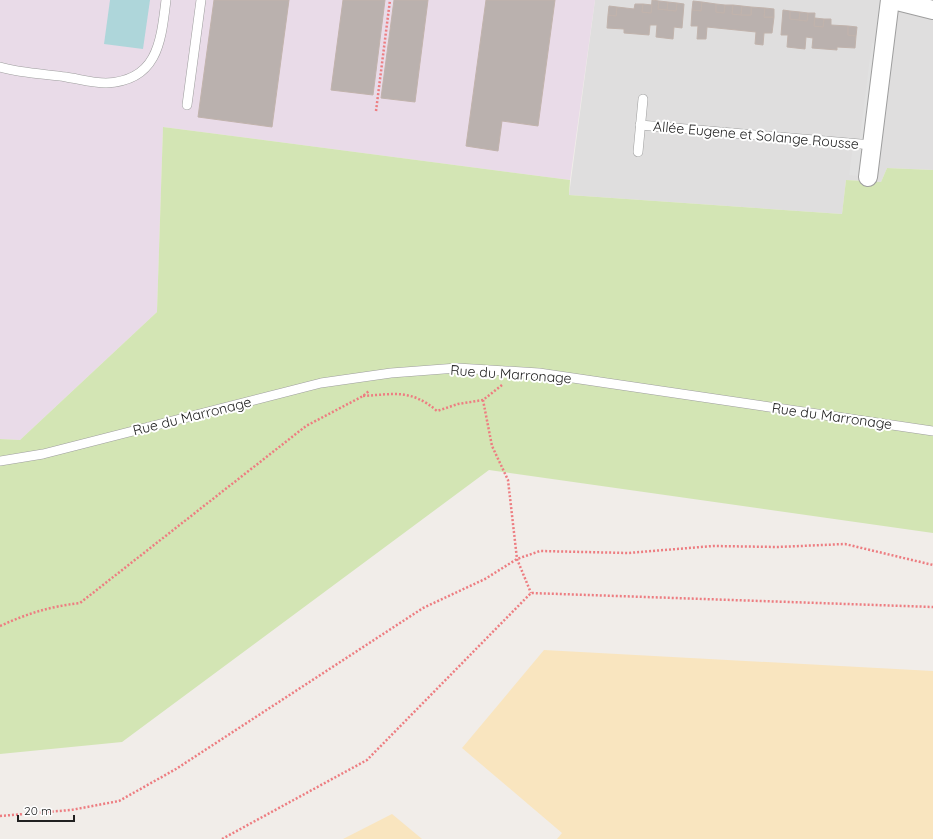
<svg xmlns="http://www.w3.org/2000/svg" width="933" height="839" viewBox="0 0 933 839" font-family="Quicksand,sans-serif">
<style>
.residential{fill:#dfdede}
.industrial{fill:#e9dbe8}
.grass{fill:#d3e5b4}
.sand{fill:#f9e5bf}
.parking{fill:#e1e1e1}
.water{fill:#aed6da}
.building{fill:#bab1ae;stroke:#c1b3ac}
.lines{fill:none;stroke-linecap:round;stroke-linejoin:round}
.lane-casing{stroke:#9e9e9e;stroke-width:10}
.street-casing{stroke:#9e9e9e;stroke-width:20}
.path{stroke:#ed7d81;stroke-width:2.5;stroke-dasharray:2 2;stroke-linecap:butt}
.lane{stroke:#fff;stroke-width:9}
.street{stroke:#fff;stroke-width:18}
.labels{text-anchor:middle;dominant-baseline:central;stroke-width:4;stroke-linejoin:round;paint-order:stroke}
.street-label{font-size:14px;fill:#212121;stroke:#fff}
</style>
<rect width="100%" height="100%" fill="#f1ede9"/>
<polygon class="residential" points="595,0 933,0 933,170 887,168 881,182 846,180 842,214 569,195"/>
<polygon class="industrial" points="0,0 595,0 570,180 163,127 157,312 20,440 0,439"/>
<polygon class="grass" points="163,127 570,180 569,195 842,214 846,180 881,182 887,168 933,170 933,533 489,470 122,742 0,754 0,439 20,440 157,312"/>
<g class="sand">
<polygon points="544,650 933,671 933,839 557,839 562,833 462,748"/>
<polygon points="392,814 422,839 343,839"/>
</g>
<polygon class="parking" points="872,43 884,45 868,177 849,175 853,144 859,144"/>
<polygon class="water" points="110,0 150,0 143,49 104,44"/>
<g class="building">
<polygon points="214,0 289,0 272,127 198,117"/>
<polygon points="343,0 385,0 373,95 331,90"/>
<polygon points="394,0 428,0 415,102 381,98"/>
<polygon points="486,0 555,0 538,126 502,121 498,151 466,146"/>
<polygon points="652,0 659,1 658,9 676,11 677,3 684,4 682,28 674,27 673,39 656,37 657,25 650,25 649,35 624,33 624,29 607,28 608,15 616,16 617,7 634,9 635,4 643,4 642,12 651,13"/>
<polygon points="659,1 668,2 667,10 658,9"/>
<polygon points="693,1 702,2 701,11 692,10"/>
<polygon points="668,2 677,3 676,11 667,10"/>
<polygon points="702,2 716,4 716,12 724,13 725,5 733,5 732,14 751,15 751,7 765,8 764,17 774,17 772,33 764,33 763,45 755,44 756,32 707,27 706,39 697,39 698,26 691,26 692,10 701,11"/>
<polygon points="643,4 652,5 651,13 642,12"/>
<polygon points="716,4 725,5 724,13 716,12"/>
<polygon points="733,5 742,6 741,15 732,14"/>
<polygon points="609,6 617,7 616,16 608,15"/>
<polygon points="742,6 751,7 751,15 741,15"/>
<polygon points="765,8 774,9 774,17 764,17"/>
<polygon points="783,10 790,11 790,19 807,21 808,13 815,13 814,26 823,27 824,19 831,19 831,25 848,26 848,35 856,36 855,48 837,47 837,50 812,48 813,38 806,37 805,49 787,47 788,35 781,35"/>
<polygon points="790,11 800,12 799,20 790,19"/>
<polygon points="800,12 808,13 807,21 799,20"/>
<polygon points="815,18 824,19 823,27 814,26"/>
<polygon points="848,26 857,27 856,36 848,35"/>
</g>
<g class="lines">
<defs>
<g id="lane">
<path d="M0 67C21 73 45 74 66 77 79 79 93 83 106 83 158 81 161 41 166 0"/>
<polyline points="187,105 201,0"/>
<polyline points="640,125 872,145"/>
<polyline points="638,152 643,99"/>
<polyline points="0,461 43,454 321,383 391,373 457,368 539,373 933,431"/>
</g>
<g id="street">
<polyline points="893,0 933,10"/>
<polyline points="868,177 890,0"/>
</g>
</defs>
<use href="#lane" class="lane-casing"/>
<use href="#street" class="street-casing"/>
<g class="path">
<polyline points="376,111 390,0"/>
<polyline points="502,385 483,400 492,446 508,480 517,559 531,593"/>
<path d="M363 396C395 394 411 389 437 411L458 404 483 400"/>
<path d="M0 626C29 613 48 607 80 603L306 426 363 396 369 391"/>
<polyline points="0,816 71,810 119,801 176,769 423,608 485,579 517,559 540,551 628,553 713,546 778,547 845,544 933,565"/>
<polyline points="222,839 367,760 531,593 933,607"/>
</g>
<use href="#lane" class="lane"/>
<use href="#street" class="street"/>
</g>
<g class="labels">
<g class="street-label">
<text transform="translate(756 135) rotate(5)">Allée Eugene et Solange Rousse</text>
<text transform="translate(511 374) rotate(4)">Rue du Marronage</text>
<text transform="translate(192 416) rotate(-14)">Rue du Marronage</text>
<text transform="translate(832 416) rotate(8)">Rue du Marronage</text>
</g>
</g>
<path d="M18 815v6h56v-6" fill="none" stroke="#212121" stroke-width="2"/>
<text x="24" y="815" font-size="12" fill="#212121" stroke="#ffffff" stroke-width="3" paint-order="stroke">20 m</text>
</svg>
